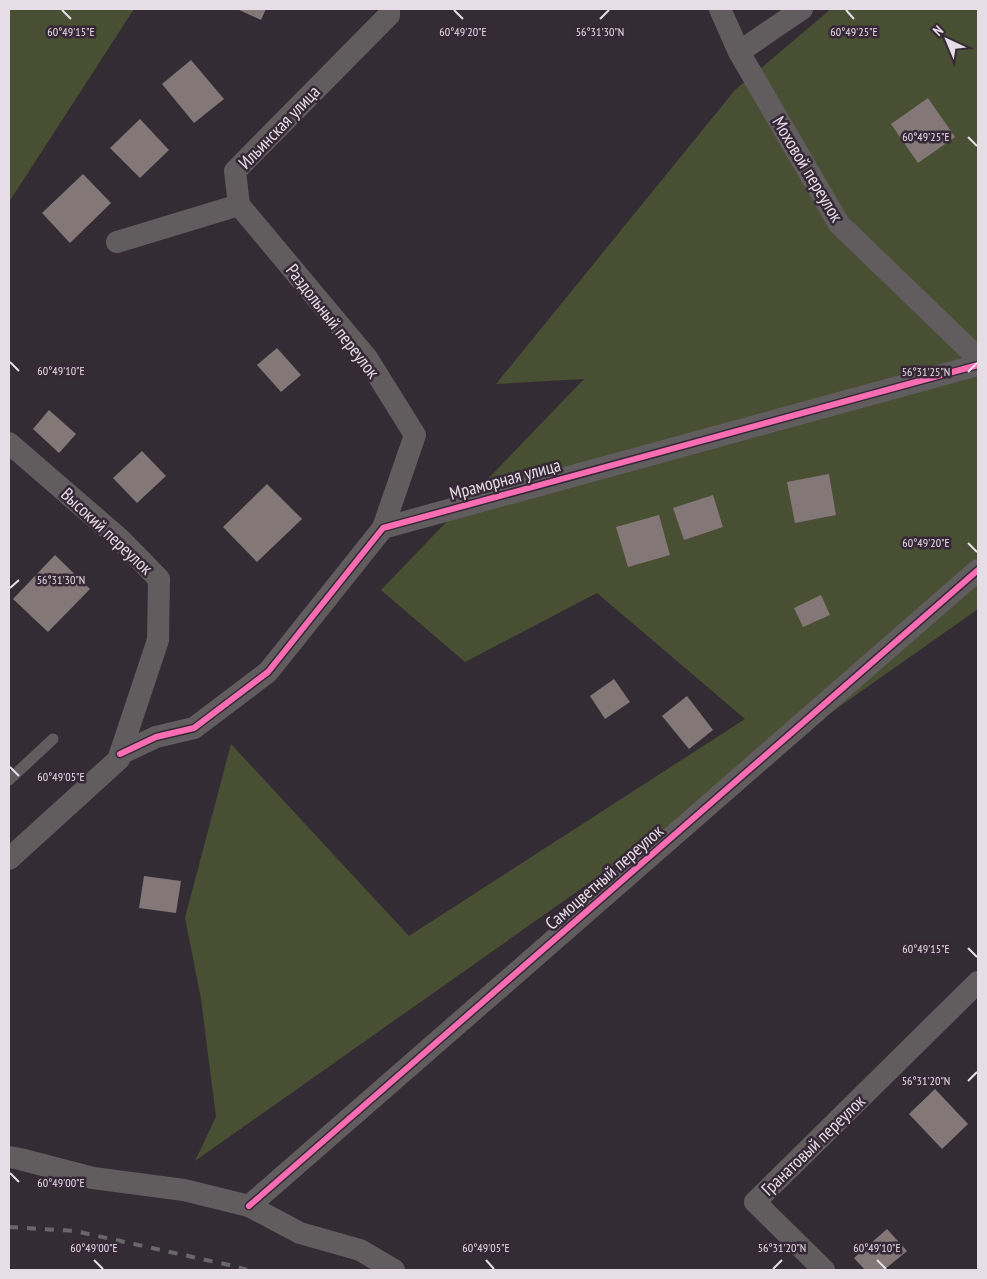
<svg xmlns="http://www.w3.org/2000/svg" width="987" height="1279" viewBox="0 0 987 1279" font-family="'PT Sans Narrow',sans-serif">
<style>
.green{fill:#494f32}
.building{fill:#837877}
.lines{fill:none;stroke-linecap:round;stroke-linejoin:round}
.service{stroke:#615d5e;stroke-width:11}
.minor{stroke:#615d5e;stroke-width:22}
.rail{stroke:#6a676a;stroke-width:4;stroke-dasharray:9 9;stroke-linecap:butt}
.cycleway-casing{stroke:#362837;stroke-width:9}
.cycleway{stroke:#f96db3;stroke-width:6}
.ticks{fill:none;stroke:#e6dde7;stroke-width:2}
.labels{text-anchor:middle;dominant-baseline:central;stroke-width:5;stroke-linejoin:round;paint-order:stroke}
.street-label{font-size:18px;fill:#e6dde7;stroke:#362837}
.ticks-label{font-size:12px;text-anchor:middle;fill:#e6dde7;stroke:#362837;stroke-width:5;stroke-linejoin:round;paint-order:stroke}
</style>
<rect width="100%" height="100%" fill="#332c34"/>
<g class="green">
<polygon points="9,9 134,9 9,202"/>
<polygon points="831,9 978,9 978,609 195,1161 216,1117 201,999 185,918 231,744 409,936 745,719 597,593 465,662 381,590 584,379 496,384 735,90"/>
</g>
<g class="building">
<polygon points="237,9 266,9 261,20"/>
<polygon points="191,60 224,99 194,123 162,84"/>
<polygon points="928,98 955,137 918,163 891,124"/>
<polygon points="140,119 169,150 140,178 110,148"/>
<polygon points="83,174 111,203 70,243 42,213"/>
<polygon points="277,348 301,375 281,392 257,365"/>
<polygon points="49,410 76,434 59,453 33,429"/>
<polygon points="142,451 166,476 137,503 113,478"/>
<polygon points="829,474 836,515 795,523 787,482"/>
<polygon points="267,484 302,519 257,562 223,527"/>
<polygon points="713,495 723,527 684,540 673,508"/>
<polygon points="659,515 670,555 628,567 616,527"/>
<polygon points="55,555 90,589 48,632 13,599"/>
<polygon points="821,595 830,615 803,627 794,608"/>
<polygon points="614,679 630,702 605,719 590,696"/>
<polygon points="687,696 713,730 689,749 662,716"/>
<polygon points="144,876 181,881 176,913 139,908"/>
<polygon points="935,1089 968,1124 942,1149 909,1114"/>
<polygon points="887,1229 907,1251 884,1270 865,1270 854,1258"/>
</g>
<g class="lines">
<polyline class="service" points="9,780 53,739"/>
<g class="minor">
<polyline points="720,9 739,52 839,224 978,358"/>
<polyline points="739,52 802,9"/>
<polyline points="239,205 367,358 415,435 383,528"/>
<polyline points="117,242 239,205 235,171 389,15 389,9"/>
<polyline points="9,443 120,539 159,579 158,640 120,754 119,759 9,859"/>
<polyline points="120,754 156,737 194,728 268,672 383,528 978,365"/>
<polyline points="9,1157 20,1159 93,1178 184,1190 249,1206 300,1233 360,1250 394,1270"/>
<polyline points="249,1206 978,570"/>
<polyline points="824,1270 755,1202 978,982"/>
</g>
<polyline class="rail" points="9,1227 75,1231 238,1267 247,1270"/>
<defs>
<g id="cycleway">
<polyline points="120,754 156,737 194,728 268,672 383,528 978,365"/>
<polyline points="249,1206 978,570"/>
</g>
</defs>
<use href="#cycleway" class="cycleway-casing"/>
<use href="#cycleway" class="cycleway"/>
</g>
<path class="ticks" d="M62 10 71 19M454 10 463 19M846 10 854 19M600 19 609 10M968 137 977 146M10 362 19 371M968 372 977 363M968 543 977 552M10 588 19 580M10 767 19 776M968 948 977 957M968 1081 977 1072M10 1173 19 1182M94 1260 103 1269M486 1260 494 1269M877 1260 886 1269M773 1269 782 1260"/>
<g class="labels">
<g class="street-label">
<text transform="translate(279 127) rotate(-46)">Ильинская улица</text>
<text transform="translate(808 169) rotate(59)">Моховой переулок</text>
<text transform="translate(333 321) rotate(52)">Раздольный переулок</text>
<text transform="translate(505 479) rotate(-15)">Мраморная улица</text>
<text transform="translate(107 531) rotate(43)">Высокий переулок</text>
<text transform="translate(604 877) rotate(-41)">Самоцветный переулок</text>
<text transform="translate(813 1145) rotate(-44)">Гранатовый переулок</text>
</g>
</g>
<g class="ticks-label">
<text x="600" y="36">56°31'30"N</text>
<text x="71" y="36">60°49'15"E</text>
<text x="463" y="36">60°49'20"E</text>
<text x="854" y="36">60°49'25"E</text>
<text x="926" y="141">60°49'25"E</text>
<text x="61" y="375">60°49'10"E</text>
<text x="926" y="376">56°31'25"N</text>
<text x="926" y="547">60°49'20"E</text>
<text x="61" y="584">56°31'30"N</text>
<text x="61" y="781">60°49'05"E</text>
<text x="926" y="953">60°49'15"E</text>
<text x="926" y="1085">56°31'20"N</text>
<text x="61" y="1187">60°49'00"E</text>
<text x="94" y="1252">60°49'00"E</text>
<text x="486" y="1252">60°49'05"E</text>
<text x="877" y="1252">60°49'10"E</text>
<text x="782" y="1252">56°31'20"N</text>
</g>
<rect width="987" height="1279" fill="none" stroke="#e6dde7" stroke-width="20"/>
<g transform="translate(947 40) rotate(316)" stroke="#362837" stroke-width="4" paint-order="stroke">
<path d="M0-4L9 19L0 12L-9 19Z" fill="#e6dde7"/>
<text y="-8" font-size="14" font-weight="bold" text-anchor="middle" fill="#e6dde7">N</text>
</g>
</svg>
